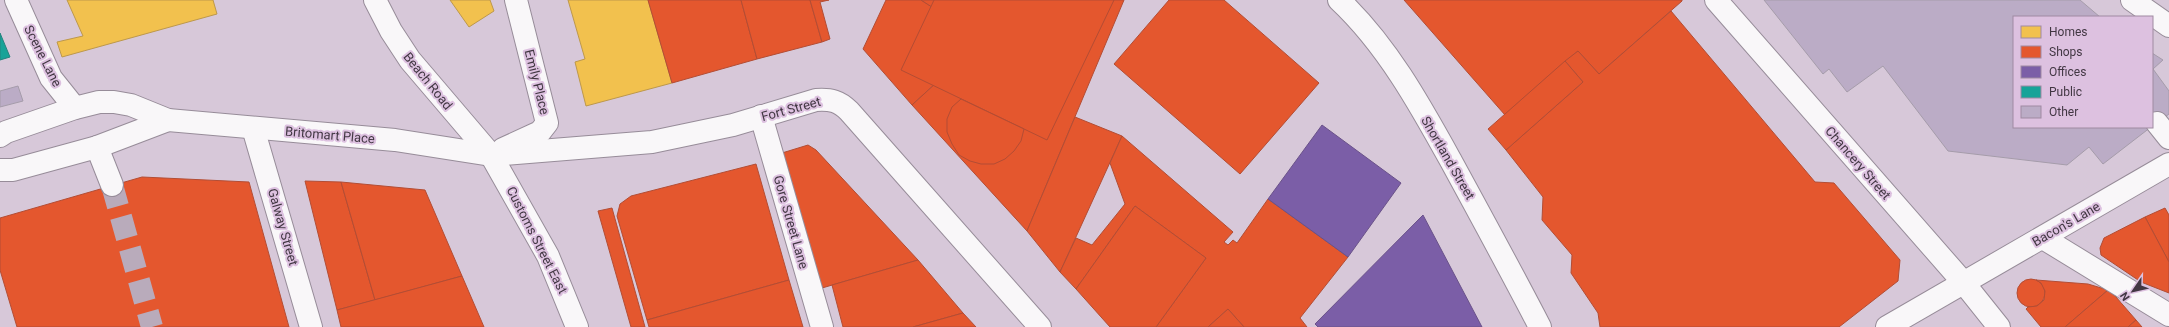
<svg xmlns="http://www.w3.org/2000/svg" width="2169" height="327" viewBox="0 0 2169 327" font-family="Roboto,sans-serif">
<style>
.homes{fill:#f2c14e;stroke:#bd984b}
.shops{fill:#e4572e;stroke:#b34d34}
.offices{fill:#7b5ea7;stroke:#6a5289}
.public{fill:#17a398;stroke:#24837e}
.building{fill:#bbacc6;stroke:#a59caa}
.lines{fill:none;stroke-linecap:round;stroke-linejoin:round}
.minor-tunnel{stroke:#b9abbb;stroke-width:22;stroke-dasharray:22 11;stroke-linecap:butt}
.minor-casing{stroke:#978c99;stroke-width:24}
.major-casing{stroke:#978c99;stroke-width:24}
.minor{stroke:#f9f7f9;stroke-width:22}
.major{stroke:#f9f7f9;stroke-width:22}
.labels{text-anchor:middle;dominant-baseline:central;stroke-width:4;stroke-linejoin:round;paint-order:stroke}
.street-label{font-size:13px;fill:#423743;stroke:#ddc1e0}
</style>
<rect width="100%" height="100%" fill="#d7c8d9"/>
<g class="homes">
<polygon points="67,0 213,0 217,14 62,57 57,42 83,36"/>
<polygon points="450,0 490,0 494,11 469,27"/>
<polygon points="568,0 648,0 672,83 586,106 575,62 585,59"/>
</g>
<g class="shops">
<polygon points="648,0 741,0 757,59 672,83"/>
<polygon points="741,0 810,0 822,42 757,59"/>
<polygon points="810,0 829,0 820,2 830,39 822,42"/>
<polygon points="886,0 921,0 983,40 912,105 863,49"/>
<polygon points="921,0 1124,0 1027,231 912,105 983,40"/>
<polygon points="934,0 1114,0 1047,140 901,70"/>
<polygon points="1169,0 1224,0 1319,83 1240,174 1114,64"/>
<polygon points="1404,0 1682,0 1682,1 1599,74 1578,51 1505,115"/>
<polygon points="1671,11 1815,182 1834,183 1900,260 1898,281 1839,327 1600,327 1598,313 1571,273 1572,255 1542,220 1543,197 1506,150 1583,82 1565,61 1578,51 1599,74"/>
<polygon points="1565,61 1583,82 1506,150 1488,129"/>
<polygon points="961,99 1024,129 1021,141 1014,151 1005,159 994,164 981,164 970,161 959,155 952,144 947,132 947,119 952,107"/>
<polygon points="1075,117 1122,136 1060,272 1027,231"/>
<polygon points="1122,136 1233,232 1224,242 1228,245 1233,240 1237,243 1268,199 1348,257 1300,318 1307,327 1244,327 1228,309 1208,327 1156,327 1206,258 1135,206 1076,289 1060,272 1076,238 1092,245 1125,204 1110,163"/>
<polygon points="808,145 816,150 918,260 822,288 782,153"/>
<polygon points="756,164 789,280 647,320 617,216 620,204 631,196"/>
<polygon points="142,177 249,182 289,327 17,327 0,270 0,218"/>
<polygon points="305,181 341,182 375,300 337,310"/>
<polygon points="341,182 425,190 462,276 375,300"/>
<polygon points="1135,206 1206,258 1156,327 1110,327 1076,289"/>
<polygon points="612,208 645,327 631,327 598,211"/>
<polygon points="2165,208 2169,215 2169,262 2145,217"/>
<polygon points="2145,217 2169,262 2169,293 2141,282 2101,255 2100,248 2104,238"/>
<polygon points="918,260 963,313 913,327 843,327 832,285"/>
<polygon points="462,276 484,327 341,327 337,310"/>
<circle cx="2031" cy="293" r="14"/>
<polygon points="789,280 803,327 649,327 647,320"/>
<polygon points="2036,280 2088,284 2108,290 2065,327 2041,327 2026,309 2028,307 2037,306 2044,300 2045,291 2041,283"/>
<polygon points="2108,290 2116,297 2136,320 2128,327 2065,327"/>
<polygon points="1228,309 1244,327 1208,327"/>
<polygon points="963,313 976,327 913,327"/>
<polygon points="2136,320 2142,327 2128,327"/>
</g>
<g class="offices">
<polygon points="1322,125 1401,183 1348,257 1268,199"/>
<polygon points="1423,215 1482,327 1318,327 1315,324"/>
</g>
<polygon class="public" points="0,33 10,57 0,60"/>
<g class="building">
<polygon points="1764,0 2080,0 2100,17 2014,17 2014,127 2151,127 2103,164 2089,147 2067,165 1948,151 1883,66 1847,92 1829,69 1823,74"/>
<polygon points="2152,53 2163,60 2153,69 2169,91 2169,114 2152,127"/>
<polygon points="18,86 23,101 0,107 0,91"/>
</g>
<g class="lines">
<polyline class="minor-tunnel" points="112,185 152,327"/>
<defs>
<g id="minor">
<polyline points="16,0 51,78 75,108"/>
<path d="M1339 0C1387 45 1420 105 1451 161 1481 216 1511 271 1540 327"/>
<polyline points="1716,0 1963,282 1999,327"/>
<polyline points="2132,0 2169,26"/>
<polyline points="761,116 822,327"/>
<polyline points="2157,123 2169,138"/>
<polyline points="253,128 311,327"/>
<path d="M0 136 6 132 75 108 99 102H114L131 105 168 120 395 140 491 155 652 142 733 125 816 100C831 99 839 101 849 111L1040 327"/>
<polyline points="97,147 112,185"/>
<polyline points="503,149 540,132 547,123 516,0"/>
<polyline points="0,170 13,170 97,147 168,120"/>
<polyline points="2043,238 2169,315"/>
<polyline points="1887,327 2169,164"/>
</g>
<polyline id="major" points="375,0 391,31 410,60 491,155 548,256 577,327"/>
</defs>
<use href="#minor" class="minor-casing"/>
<use href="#major" class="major-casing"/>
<use href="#minor" class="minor"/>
<use href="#major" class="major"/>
</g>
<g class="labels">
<g class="street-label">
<text transform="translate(43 56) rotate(63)">Scene Lane</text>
<text transform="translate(428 81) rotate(51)">Beach Road</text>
<text transform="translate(537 82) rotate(76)">Emily Place</text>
<text transform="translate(791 109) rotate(-15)">Fort Street</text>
<text transform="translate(330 135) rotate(5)">Britomart Place</text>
<text transform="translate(1448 158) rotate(60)">Shortland Street</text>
<text transform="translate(1858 163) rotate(49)">Chancery Street</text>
<text transform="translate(791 222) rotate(74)">Gore Street Lane</text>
<text transform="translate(2066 224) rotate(-30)">Bacon's Lane</text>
<text transform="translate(283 227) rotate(74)">Galway Street</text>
<text transform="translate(537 240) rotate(63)">Customs Street East</text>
</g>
</g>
<rect x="2013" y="16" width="140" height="112" fill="#ddc1e0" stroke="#9f8aa1"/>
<rect x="2021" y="26" width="20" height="12" fill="#f2c14e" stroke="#9f8aa1"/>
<text x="2049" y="36" font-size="12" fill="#423743">Homes</text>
<rect x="2021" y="46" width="20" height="12" fill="#e4572e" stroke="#9f8aa1"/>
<text x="2049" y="56" font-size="12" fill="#423743">Shops</text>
<rect x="2021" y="66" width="20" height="12" fill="#7b5ea7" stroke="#9f8aa1"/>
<text x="2049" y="76" font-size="12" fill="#423743">Offices</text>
<rect x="2021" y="86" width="20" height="12" fill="#17a398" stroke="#9f8aa1"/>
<text x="2049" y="96" font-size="12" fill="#423743">Public</text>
<rect x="2021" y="106" width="20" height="12" fill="#bbacc6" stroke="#9f8aa1"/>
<text x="2049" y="116" font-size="12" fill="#423743">Other</text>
<g transform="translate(2133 291) rotate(236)" stroke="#ddc1e0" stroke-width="3" paint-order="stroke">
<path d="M0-3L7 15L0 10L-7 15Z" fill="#423743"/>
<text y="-6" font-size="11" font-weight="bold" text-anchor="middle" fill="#423743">N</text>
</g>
</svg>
